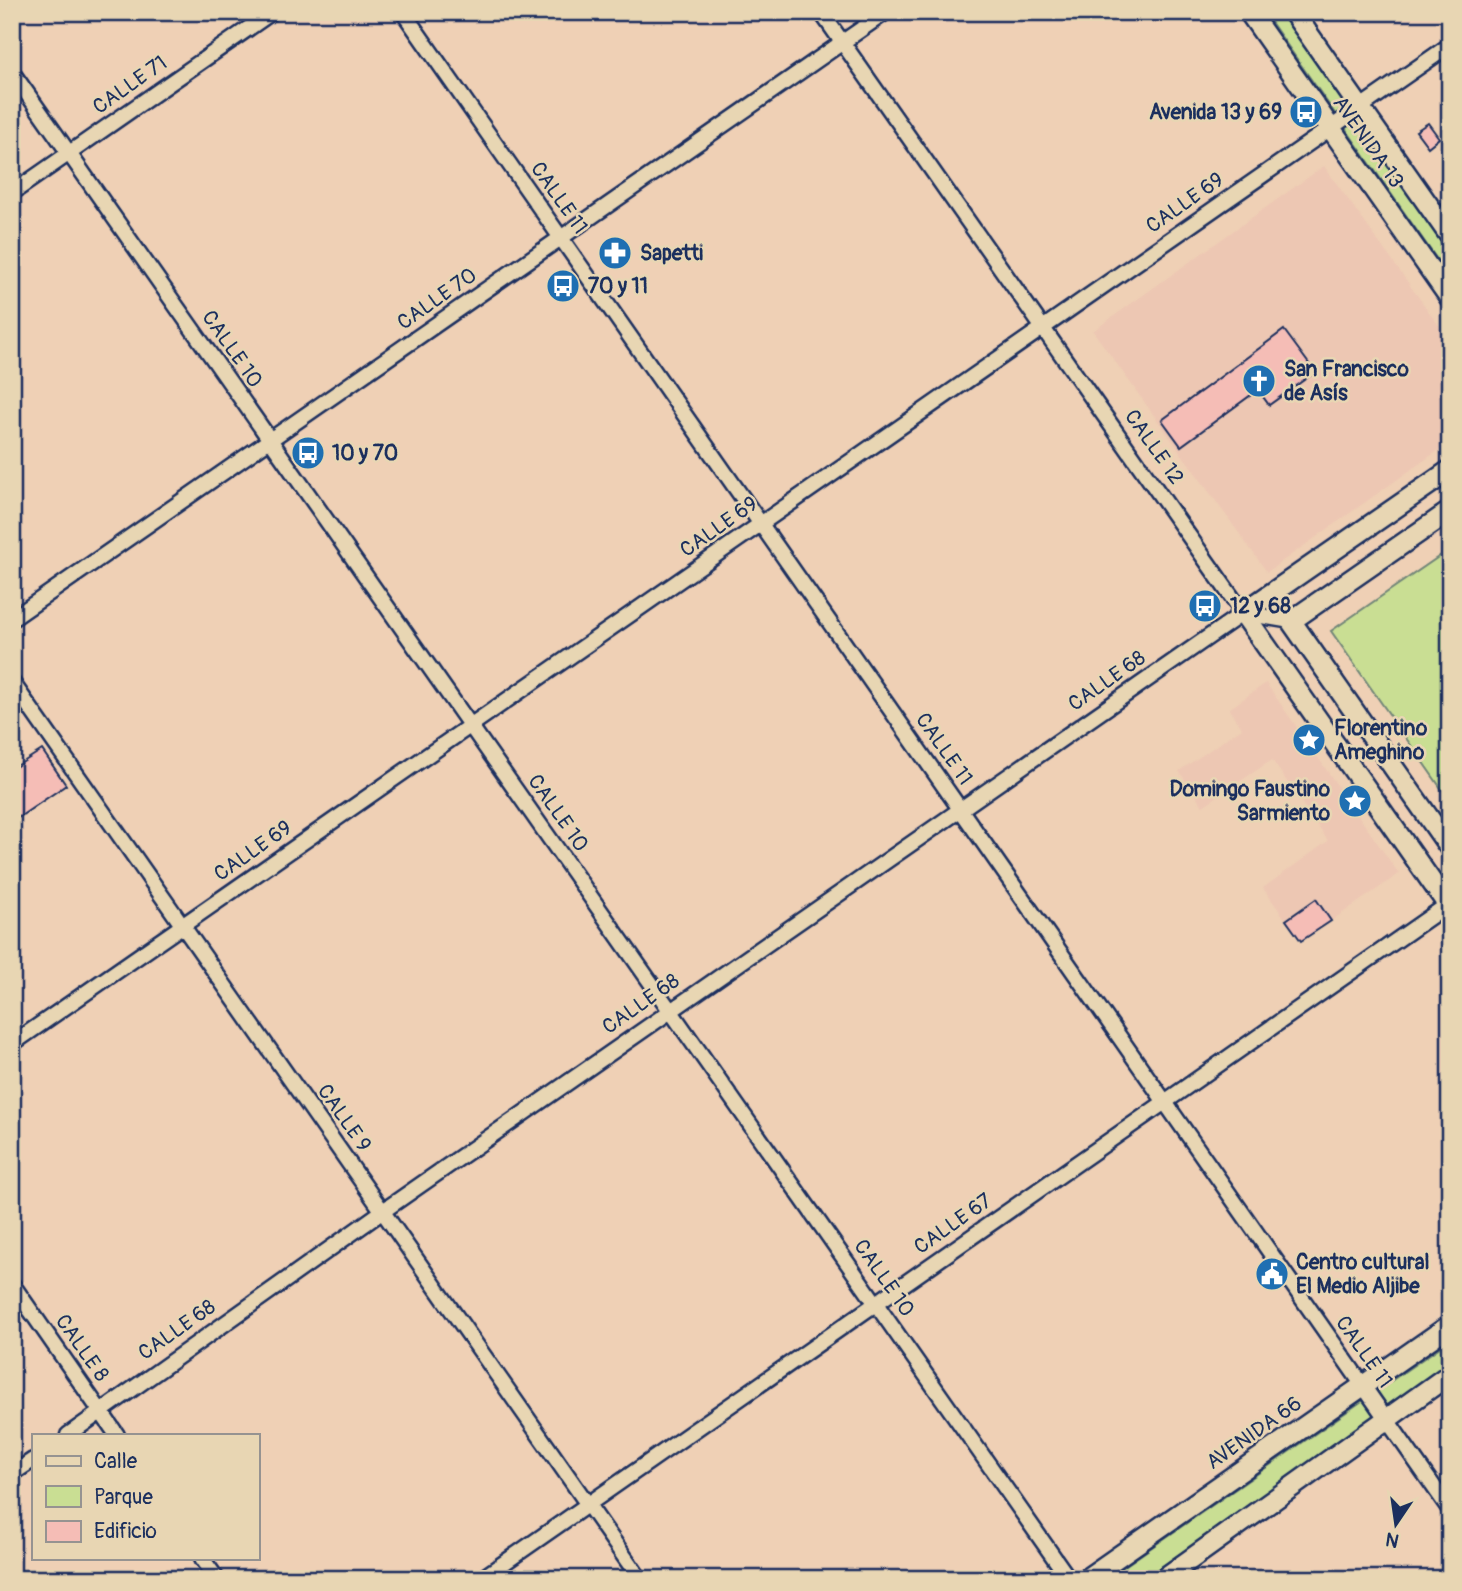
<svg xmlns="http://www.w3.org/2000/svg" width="1462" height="1591" viewBox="0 0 1462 1591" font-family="Pangolin,sans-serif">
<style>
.built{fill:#edc7b3}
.green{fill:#c9de93;stroke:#728678;stroke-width:2}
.building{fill:#f5bdb6;stroke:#1b2f5e;stroke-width:2}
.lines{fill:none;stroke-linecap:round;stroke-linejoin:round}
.minor-casing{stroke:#1b2f5e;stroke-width:19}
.secondary-casing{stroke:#1b2f5e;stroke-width:24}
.minor{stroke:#e8d6b3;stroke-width:14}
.secondary{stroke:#e8d6b3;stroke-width:19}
.labels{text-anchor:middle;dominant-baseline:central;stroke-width:5;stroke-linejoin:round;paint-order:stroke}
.street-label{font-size:21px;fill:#1b2f5e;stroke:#e8d6b3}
.poi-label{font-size:21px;font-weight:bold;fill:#1b2f5e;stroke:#e8d6b3;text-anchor:start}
</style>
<rect width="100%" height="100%" fill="#efd0b5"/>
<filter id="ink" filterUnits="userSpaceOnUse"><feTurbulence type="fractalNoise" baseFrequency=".0143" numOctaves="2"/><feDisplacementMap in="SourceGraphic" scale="14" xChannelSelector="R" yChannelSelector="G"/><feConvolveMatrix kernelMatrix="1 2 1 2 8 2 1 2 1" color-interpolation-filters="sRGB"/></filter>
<g filter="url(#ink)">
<g class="built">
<polygon points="1324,166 1450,341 1450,442 1267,572 1093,331"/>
<polygon points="1266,683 1399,874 1331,921 1316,900 1286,920 1263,888 1328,841 1272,760 1203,806 1179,771 1242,728 1229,709"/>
</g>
<g class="green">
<polygon points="1264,12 1283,12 1450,249 1450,278"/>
<polygon points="1450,549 1450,801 1331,631"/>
<polygon points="1450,1340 1450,1365 1144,1579 1106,1579"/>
</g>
<g class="building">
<polygon points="1428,123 1439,138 1428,147 1416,131"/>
<polygon points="1284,330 1315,372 1269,405 1258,390 1181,446 1162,420"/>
<polygon points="42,750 66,785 12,822 12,769"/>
<polygon points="1316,899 1331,921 1301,941 1286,920"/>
</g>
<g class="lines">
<defs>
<g id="minor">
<polyline points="403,12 1450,1510"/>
<polyline points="821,12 1243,613"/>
<polyline points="12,72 1069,1579"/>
<polyline points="12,193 272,12"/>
<polyline points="12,619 886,12"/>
<polyline points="12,682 640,1579"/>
<polyline points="12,1044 1450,45"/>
<polyline points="12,1284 117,1435"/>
<polyline points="68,1435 383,1211 1243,613 1291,621"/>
<polyline points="12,1474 33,1460"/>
<polyline points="202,1558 217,1579"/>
<polyline points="481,1579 1450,903"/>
</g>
<g id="secondary">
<polyline points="1249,12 1450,298"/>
<polyline points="1293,12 1450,236"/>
<polyline points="1450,470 1243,613 1450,908"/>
<polyline points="1450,511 1291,621 1450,848"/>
<polyline points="1086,1579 1450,1325"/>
<polyline points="1163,1579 1450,1374"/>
</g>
</defs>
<use href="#minor" class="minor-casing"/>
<use href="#secondary" class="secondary-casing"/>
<use href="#minor" class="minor"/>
<use href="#secondary" class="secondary"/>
</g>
</g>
<defs>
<symbol id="bus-disc" viewBox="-11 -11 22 22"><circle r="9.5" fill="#1f6fb2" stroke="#e8d6b3"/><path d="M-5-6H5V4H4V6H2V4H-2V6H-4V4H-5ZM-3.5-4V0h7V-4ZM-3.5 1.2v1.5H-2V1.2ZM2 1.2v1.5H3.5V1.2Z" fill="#fff"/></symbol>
<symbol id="pharmacy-disc" viewBox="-11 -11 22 22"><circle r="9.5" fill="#1f6fb2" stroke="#e8d6b3"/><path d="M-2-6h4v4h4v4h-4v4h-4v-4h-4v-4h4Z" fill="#fff"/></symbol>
<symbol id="church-disc" viewBox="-11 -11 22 22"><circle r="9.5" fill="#1f6fb2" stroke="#e8d6b3"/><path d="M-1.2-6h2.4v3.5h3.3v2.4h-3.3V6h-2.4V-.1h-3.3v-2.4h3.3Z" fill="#fff"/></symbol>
<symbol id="sight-disc" viewBox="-11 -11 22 22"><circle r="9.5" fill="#1f6fb2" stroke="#e8d6b3"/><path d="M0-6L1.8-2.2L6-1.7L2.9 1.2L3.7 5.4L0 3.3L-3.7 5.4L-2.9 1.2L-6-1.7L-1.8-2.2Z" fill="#fff"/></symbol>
<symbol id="civic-disc" viewBox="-11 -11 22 22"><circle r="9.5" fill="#1f6fb2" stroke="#e8d6b3"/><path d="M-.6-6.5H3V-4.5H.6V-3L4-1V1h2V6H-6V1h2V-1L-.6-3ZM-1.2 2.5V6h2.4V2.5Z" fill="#fff"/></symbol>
</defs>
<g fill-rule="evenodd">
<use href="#bus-disc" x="1287" y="93" width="38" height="38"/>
<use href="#pharmacy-disc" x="596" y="234" width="38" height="38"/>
<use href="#bus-disc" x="544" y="267" width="38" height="38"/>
<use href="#church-disc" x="1240" y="362" width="38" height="38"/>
<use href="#bus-disc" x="289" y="434" width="38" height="38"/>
<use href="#bus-disc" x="1186" y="587" width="38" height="38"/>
<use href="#sight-disc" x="1290" y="721" width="38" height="38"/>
<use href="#sight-disc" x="1336" y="782" width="38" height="38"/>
<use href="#civic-disc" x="1253" y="1255" width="38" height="38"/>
</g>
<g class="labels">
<g class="street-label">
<text transform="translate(130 85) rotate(-35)">CALLE 71</text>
<text transform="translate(1368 142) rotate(55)">AVENIDA 13</text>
<text transform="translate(559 198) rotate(55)">CALLE 11</text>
<text transform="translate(1185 203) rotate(-35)">CALLE 69</text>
<text transform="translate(437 299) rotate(-35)">CALLE 70</text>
<text transform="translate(232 349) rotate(55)">CALLE 10</text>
<text transform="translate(1154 447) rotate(55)">CALLE 12</text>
<text transform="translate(719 527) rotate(-35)">CALLE 69</text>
<text transform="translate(1107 681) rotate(-35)">CALLE 68</text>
<text transform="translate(944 749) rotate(55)">CALLE 11</text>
<text transform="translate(558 813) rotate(55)">CALLE 10</text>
<text transform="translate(253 851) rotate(-35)">CALLE 69</text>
<text transform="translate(641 1004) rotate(-35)">CALLE 68</text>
<text transform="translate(344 1118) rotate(55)">CALLE 9</text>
<text transform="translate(953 1224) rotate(-35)">CALLE 67</text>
<text transform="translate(884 1278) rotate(55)">CALLE 10</text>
<text transform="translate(177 1330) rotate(-35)">CALLE 68</text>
<text transform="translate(82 1348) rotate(55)">CALLE 8</text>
<text transform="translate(1364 1352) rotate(55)">CALLE 11</text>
<text transform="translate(1254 1433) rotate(-35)">AVENIDA 66</text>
</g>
<g class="poi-label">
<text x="1282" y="112" text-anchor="end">Avenida 13 y 69</text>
<text x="640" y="253">Sapetti</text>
<text x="588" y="286">70 y 11</text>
<text x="1284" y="369">San Francisco<tspan x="1284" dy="24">de Asís</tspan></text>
<text x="332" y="453">10 y 70</text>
<text x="1230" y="606">12 y 68</text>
<text x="1334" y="728">Florentino<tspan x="1334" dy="24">Ameghino</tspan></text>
<text x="1330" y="789" text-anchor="end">Domingo Faustino<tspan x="1330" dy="24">Sarmiento</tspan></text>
<text x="1296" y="1262">Centro cultural<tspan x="1296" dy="24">El Medio Aljibe</tspan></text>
</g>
</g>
<rect width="1462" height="1591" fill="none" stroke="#e8d6b3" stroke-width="42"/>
<rect x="21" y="21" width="1420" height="1549" fill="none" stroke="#1b2f5e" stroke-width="2.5" filter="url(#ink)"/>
<rect x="32" y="1434" width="228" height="126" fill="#e8d6b3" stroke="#969391" stroke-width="2"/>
<rect x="46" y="1456" width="35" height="10" fill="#e8d6b3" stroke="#969391" stroke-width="2"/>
<text x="94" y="1468" font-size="21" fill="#1b2f5e">Calle</text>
<rect x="46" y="1486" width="35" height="21" fill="#c9de93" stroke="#969391" stroke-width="2"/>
<text x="94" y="1504" font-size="21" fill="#1b2f5e">Parque</text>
<rect x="46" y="1521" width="35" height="21" fill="#f5bdb6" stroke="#969391" stroke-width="2"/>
<text x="94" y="1538" font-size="21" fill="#1b2f5e">Edificio</text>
<g transform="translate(1396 1524) rotate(193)" stroke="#e8d6b3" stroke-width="5" paint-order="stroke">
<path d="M0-5L12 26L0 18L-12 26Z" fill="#1b2f5e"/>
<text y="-10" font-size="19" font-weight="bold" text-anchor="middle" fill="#1b2f5e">N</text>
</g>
</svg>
